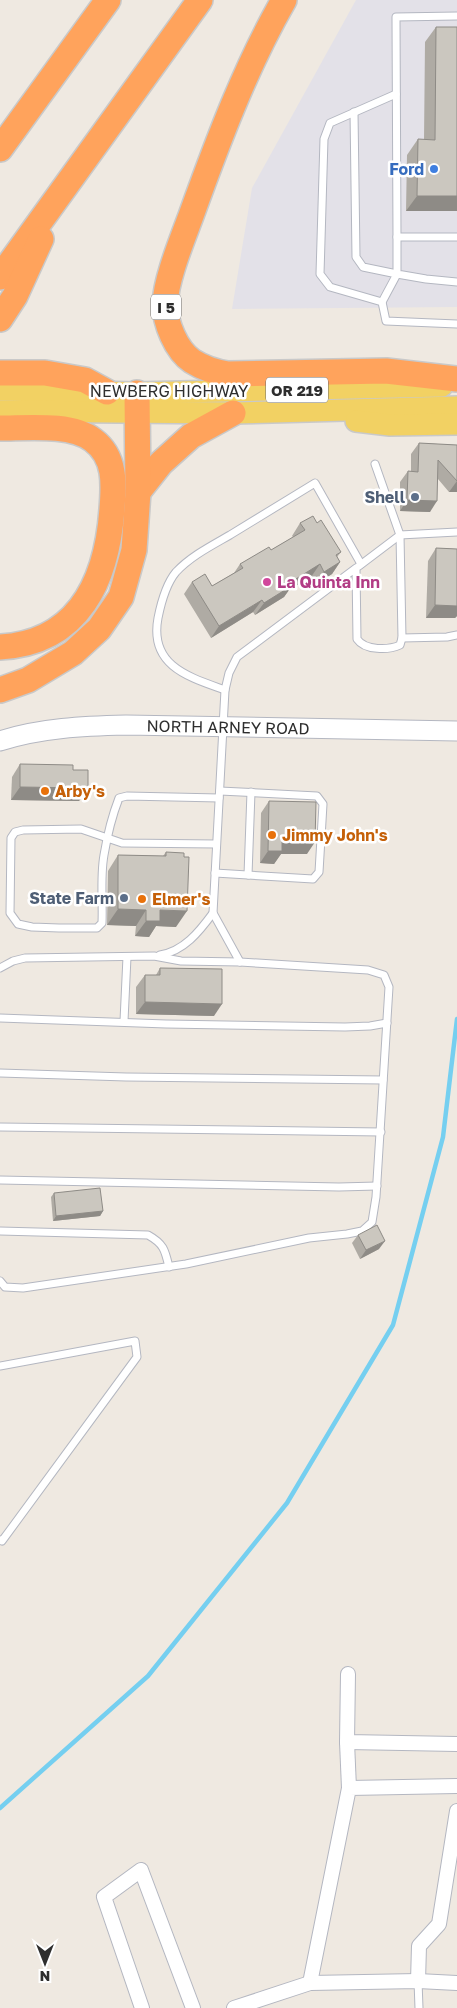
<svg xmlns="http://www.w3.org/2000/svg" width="457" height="2008" viewBox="0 0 457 2008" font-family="'Golos Text',sans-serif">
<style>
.industrial{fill:#e3e1e8}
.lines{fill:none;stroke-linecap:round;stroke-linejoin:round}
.stream{stroke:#75cff0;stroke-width:4.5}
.lane-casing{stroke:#b4b7c1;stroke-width:9}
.street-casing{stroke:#b4b7c1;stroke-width:16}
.secondary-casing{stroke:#b4b7c1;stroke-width:21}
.primary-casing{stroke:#c9c9c9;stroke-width:24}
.highway-casing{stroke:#c9c9c9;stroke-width:28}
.lane{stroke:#fff;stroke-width:7}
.street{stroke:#fff;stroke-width:14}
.secondary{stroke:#fff;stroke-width:19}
.primary{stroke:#f2d163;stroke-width:21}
.highway{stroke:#ffa35c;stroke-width:25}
.wall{fill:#afaba4}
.shaded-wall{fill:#8e8b86}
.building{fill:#cbc7bf;stroke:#8e8b86}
.shop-dot{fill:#3f7fe0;stroke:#fff;stroke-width:2}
.service-dot{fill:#5c6f8a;stroke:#fff;stroke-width:2}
.hotel-dot{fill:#d1479c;stroke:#fff;stroke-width:2}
.food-dot{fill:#e8710a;stroke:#fff;stroke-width:2}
.labels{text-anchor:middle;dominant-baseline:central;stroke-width:5;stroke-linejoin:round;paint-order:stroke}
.shield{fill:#fff;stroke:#6d6d6d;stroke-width:1}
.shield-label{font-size:15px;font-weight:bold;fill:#2e2e2e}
.shop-label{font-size:16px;font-weight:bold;fill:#366cbe;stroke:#fff;text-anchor:end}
.street-label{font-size:16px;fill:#2e2e2e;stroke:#fff}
.service-label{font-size:16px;font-weight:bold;fill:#4e5e75;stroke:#fff;text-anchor:end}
.hotel-label{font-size:16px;font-weight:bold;fill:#b23c85;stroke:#fff;text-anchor:start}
.food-label{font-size:16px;font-weight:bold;fill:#c56008;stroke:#fff;text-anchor:start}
</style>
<rect width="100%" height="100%" fill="#efe9e1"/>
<polygon class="industrial" points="356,0 457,0 457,307 232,309 252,188"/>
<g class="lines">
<polyline class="stream" points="0,1808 148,1676 287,1503 393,1325 443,1137 457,1019"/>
<defs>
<g id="lane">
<polyline points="457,16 396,17 397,237 457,237"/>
<polyline points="396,94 330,123 324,139 320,274 330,287 382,302 386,321 457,324"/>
<polyline points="354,112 356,257 363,267 397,274 382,302"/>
<polyline points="397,237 397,274 426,279 457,282"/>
<polyline points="375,464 400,535 457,532"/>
<polyline points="359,566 400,535"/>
<polyline points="402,638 447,637 457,635"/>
<path d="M225 690C189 677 149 666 158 618 161 603 166 584 176 572 191 556 211 546 230 535 258 518 286 501 315 483L361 564"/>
<path d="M216 844 122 843 81 829 23 830 15 832 11 838 10 913 18 924 32 927 59 928H97L102 923C103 901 100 877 104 855 107 837 112 816 119 798L127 796 219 798"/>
<polyline points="215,873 313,879 319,872 323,804 317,796 220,791"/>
<polyline points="248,875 251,792"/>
<path d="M160 955C184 951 199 932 213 913"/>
<path d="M240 962 213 913 225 690 229 673 237 657 356 568 357 639C365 651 389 650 400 645L402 638 400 535"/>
<polyline points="0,968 13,961 25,958 154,956 181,961 240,962 368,970 384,975 389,987 376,1197 372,1222 362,1231 347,1234 309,1238 186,1264 23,1288 5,1287 0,1281"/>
<polyline points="0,1018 166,1024 345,1027 370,1026 387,1023"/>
<polyline points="124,1021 127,957"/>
<polyline points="0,1073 126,1077 383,1080"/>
<polyline points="0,1127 381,1132"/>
<polyline points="0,1180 339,1187 377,1186"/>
<path d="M0 1231 148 1235C164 1244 165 1250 169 1267"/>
<polyline points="0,1366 135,1341 137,1357 2,1541 0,1540"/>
<polyline points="418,1981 419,2008"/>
</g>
<g id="street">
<polyline points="348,1674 347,1742 457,1744"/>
<polyline points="347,1742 349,1788"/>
<polyline points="418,1981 419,1946 439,1924 457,1811"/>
<polyline points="310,1983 349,1788 457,1786"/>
<polyline points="142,2008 104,1897 141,1870 193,2008"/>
<polyline points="234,2008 310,1983 418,1981 457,1983"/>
</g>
<path id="secondary" d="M0 741C40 728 84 726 126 725L457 731"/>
<g id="primary">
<polyline points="0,390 137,393 442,386"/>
<polyline points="0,411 233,413 457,407"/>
<polyline points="356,421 390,425 457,424"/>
</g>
<g id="highway">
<path d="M284 0C246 66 218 141 192 213 183 238 166 278 165 304 165 323 176 350 192 361 203 368 215 372 228 374L386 371 457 379"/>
<polyline points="0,149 108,0"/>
<polyline points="0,277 200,0"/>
<polyline points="0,319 15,296 41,239"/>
<polyline points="0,373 45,373 85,380 107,392"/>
<path d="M0 428C27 428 71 423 93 440 116 457 114 484 112 509 107 579 80 643 0 647"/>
<polyline points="138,492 161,463 191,436 233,413"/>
<polyline points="0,690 28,680 73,653 99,629 121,597 134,550 138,492 137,393"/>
</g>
</defs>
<use href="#lane" class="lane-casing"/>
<use href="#street" class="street-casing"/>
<use href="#secondary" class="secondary-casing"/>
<use href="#primary" class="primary-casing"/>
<use href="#highway" class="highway-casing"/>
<use href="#lane" class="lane"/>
<use href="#street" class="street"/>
<use href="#secondary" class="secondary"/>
<use href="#primary" class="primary"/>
<use href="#highway" class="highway"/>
</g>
<g class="wall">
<polygon points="436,27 457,211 406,211 407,155 418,139 424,140 425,42"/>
<polygon points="419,443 457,445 457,492 449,492 438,479 430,512 400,511 400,482 408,471 411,471 411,454"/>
<polygon points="300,523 317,523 341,552 337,557 340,562 332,574 316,584 311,577 289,590 284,597 255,615 253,612 211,638 184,594 192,582 212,586 234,573 240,564 271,550 293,537 292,536"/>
<polygon points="436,548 457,549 457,616 455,618 426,618 428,561"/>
<polygon points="20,764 73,770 88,788 79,801 11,800 12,777"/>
<polygon points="269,801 307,854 281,854 274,864 260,863 261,813"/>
<polygon points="166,852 176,927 156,926 149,937 135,936 136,926 107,925 108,871 118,855 163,856"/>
<polygon points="160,968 214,1016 136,1014 136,987 145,975 156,975"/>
<polygon points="54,1193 103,1211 100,1216 53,1221 51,1197"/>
<polygon points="358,1235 379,1249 360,1259 352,1243"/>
</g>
<g class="shaded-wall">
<polygon points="417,196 457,196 457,211 406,211"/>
<polygon points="457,481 457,492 449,492"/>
<polygon points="407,500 437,501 430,512 400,511"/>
<polygon points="340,562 332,574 316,584 324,572"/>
<polygon points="320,564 311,577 289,590 284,597 255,615 264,603 291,582"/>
<polygon points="262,600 253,612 211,638 219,626"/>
<polygon points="435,605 457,606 457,616 455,618 426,618"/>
<polygon points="20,787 88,788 79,801 11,800"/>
<polygon points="282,841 315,842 307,854 281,854 274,864 260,863 268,851"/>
<polygon points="118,909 146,910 136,926 107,925"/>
<polygon points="160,910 187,911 176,927 156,926 149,937 135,936 146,921"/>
<polygon points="145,1002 222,1004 214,1016 136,1014"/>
<polygon points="103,1211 100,1216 53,1221 56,1216"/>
<polygon points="385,1241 379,1249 360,1259 366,1250"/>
</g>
<g class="building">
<polygon points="436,27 457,27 457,196 417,196 418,139 435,140"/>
<polygon points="419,443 457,445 457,481 438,460 437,501 407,500 408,471 418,472"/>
<polygon points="313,516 317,523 321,520 341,552 336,555 340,562 324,572 320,564 291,582 293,585 264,603 262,600 219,626 192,582 205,574 212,586 243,568 240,564 269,547 271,550 305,530 300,523"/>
<polygon points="436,548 457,549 457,606 435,605"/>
<polygon points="20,764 73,765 73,770 88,770 88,788 20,787"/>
<polygon points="269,801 316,802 315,842 282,841 282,851 268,851"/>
<polygon points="166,852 184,853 184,857 189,857 187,911 160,910 160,921 146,921 146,910 118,909 118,855 166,856"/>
<polygon points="160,968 222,969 222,1004 145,1002 145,975 160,975"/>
<polygon points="100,1188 103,1211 56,1216 54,1193"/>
<polygon points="377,1225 385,1241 366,1250 358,1235"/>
</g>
<circle class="shop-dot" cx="434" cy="169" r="5"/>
<g class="service-dot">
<circle cx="415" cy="497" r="5"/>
<circle cx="124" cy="898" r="5"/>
</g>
<circle class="hotel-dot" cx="267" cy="582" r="5"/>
<g class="food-dot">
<circle cx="45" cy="791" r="5"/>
<circle cx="272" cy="835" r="5"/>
<circle cx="142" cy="899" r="5"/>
</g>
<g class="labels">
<g class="shield">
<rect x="151" y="294.5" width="30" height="25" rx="4"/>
<rect x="266" y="377.5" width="62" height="25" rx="4"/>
</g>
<g class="shield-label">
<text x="166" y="307">I 5</text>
<text x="297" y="390">OR 219</text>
</g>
<g class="shop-label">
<text x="424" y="169">Ford</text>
</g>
<g class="street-label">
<text x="169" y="391">NEWBERG HIGHWAY</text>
<text transform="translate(228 727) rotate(1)">NORTH ARNEY ROAD</text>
</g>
<g class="service-label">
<text x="405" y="497">Shell</text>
<text x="114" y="898">State Farm</text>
</g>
<g class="hotel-label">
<text x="277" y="582">La Quinta Inn</text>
</g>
<g class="food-label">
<text x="55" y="791">Arby's</text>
<text x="282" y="835">Jimmy John's</text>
<text x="152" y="899">Elmer's</text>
</g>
</g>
<g transform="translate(45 1963) rotate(180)" stroke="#ffffff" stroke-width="4" paint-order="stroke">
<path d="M0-4L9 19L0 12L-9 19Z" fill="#2e2e2e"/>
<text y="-8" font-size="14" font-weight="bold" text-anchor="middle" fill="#2e2e2e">N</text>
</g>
</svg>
